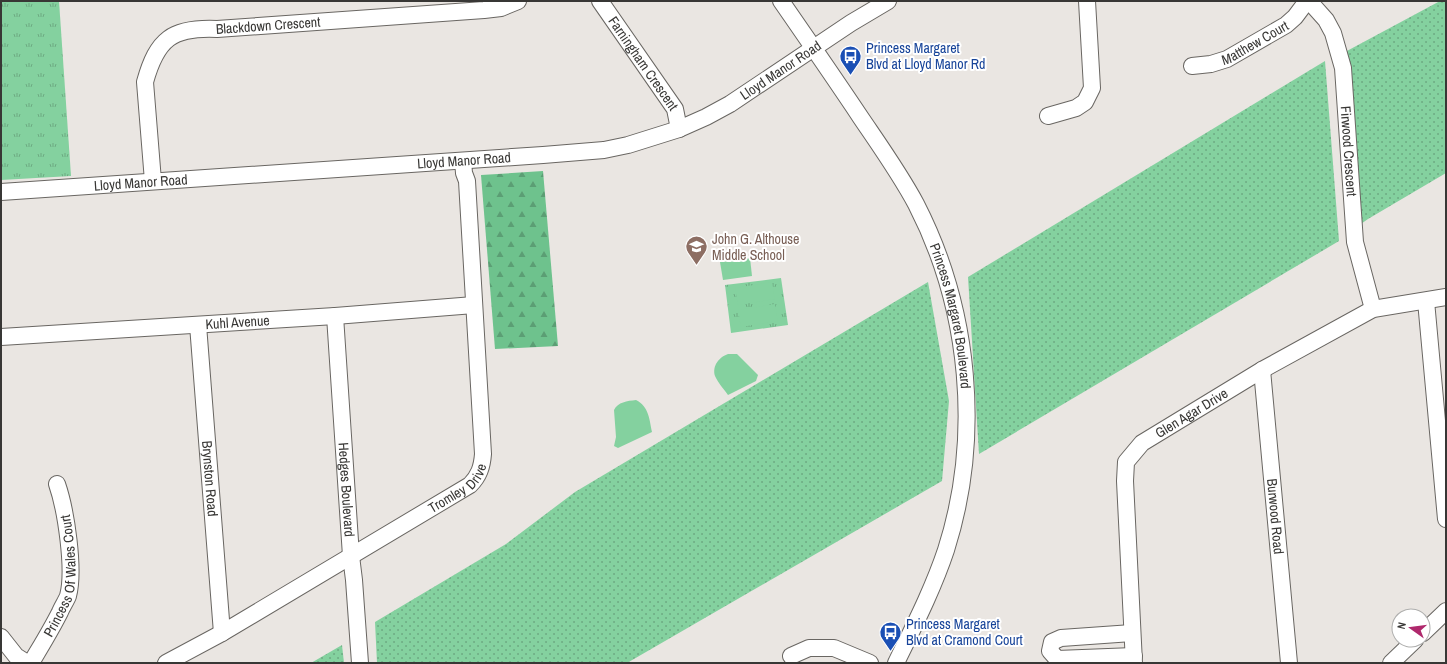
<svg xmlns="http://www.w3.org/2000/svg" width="1447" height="664" viewBox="0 0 1447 664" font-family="'Archivo Narrow',sans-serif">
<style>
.grass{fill:url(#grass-dots)}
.forest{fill:url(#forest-firs)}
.park{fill:url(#park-tufts)}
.garden{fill:#84d19f}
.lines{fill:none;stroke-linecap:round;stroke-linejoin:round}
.minor-casing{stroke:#696662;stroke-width:18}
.minor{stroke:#fff;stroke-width:16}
.labels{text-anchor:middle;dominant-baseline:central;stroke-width:4;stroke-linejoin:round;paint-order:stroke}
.street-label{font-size:14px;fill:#383735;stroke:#fff}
.transit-label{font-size:14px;fill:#164399;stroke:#fff;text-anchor:start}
.education-label{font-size:14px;fill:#785e54;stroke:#fff;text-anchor:start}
</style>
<defs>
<pattern id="grass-dots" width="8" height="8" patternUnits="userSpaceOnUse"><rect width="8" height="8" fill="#84d19f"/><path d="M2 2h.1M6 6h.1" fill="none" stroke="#6daa82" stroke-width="1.8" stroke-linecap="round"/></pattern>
<pattern id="forest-firs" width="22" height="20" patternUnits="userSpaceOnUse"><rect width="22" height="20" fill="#6ec28d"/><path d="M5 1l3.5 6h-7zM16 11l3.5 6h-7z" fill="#5b9e74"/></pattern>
<pattern id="park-tufts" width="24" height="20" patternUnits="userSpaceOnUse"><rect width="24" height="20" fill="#84d19f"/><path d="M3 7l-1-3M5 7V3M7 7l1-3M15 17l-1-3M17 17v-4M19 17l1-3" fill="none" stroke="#6daa82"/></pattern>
</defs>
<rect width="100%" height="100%" fill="#eae6e2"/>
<g class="grass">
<polygon points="1440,1 1446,1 1446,173 1368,219 1358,226 1345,52"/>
<polygon points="1325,61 1339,241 979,454 968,277"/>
<polygon points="928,282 949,401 942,481 627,663 377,663 375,622 506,544 575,492"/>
<polygon points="342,645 344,663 311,663"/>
</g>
<polygon class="forest" points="543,171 558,346 495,349 481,175"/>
<g class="park">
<polygon points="1,1 59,1 71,176 1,180"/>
<polygon points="781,278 788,325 731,333 725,285"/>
</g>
<g class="garden">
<polygon points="750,258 752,276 723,280 720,262"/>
<polygon points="772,282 775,299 738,305 735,288"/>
<polygon points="775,304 778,321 741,327 738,310"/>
<path d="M728 354H737L758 375 756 381 728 395C724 389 718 383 715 376 712 366 719 357 728 354Z"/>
<path d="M636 400C649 407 649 418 652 432L618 448 614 446 616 437 614 410C618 402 627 401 636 400Z"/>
</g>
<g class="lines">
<defs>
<g id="minor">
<path id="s1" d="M600 1 675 109 679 129"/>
<path id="s2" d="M781 1C808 40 835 79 861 118 880 146 900 174 916 204 970 309 982 437 946 550 933 589 914 626 896 663"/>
<path id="s3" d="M1309 1 1326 20 1333 33 1343 68 1355 242 1373 309"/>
<path id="s4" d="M1192 66 1211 64 1227 59 1286 25 1295 17 1307 1"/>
<polyline points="1048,116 1076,108 1085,102 1092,88 1087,1"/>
<path id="s5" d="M153 181 145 82C157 39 172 27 217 29L484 10 501 8 518 1"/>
<path id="s6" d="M1 192 543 155 604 150 628 145 679 129 706 117 730 104 851 23 888 1"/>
<polyline points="1426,301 1446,519"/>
<path id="s7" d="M335 316 351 556 354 580 360 663"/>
<path id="s8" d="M198 325 222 633"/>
<path id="s9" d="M1 337 335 316 474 305"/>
<path id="s10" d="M1262 370 1289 663"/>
<polyline points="1132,633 1061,638 1052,642 1050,651 1057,659 1134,656"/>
<polyline points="1423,633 1446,611"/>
<polyline points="1,637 16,656 27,663"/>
<polyline points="791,656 809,648 834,648 870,663"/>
<path id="s11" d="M31 663C41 646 51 630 60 612 62 607 66 601 68 596 75 570 66 510 57 484"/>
<path id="s12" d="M166 663 222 633 470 485C479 476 482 467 483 454L467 181 464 173 463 161"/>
<path id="s13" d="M1134 663 1125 481 1126 462 1142 443 1262 370 1373 309 1446 297"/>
<polyline points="1391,663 1415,640"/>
</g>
</defs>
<use href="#minor" class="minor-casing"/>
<use href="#minor" class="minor"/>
</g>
<defs>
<symbol id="bus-pin" viewBox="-11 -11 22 30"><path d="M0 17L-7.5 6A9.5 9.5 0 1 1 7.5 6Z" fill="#1a4fb4" stroke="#fff"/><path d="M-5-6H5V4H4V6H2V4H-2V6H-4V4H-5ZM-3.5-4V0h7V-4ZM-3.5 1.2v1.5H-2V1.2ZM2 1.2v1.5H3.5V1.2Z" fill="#fff"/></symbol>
<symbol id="school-pin" viewBox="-11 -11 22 30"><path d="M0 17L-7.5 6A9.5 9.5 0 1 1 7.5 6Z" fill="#8d6e63" stroke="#fff"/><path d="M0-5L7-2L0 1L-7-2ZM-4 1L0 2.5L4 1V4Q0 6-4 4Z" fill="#fff"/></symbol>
</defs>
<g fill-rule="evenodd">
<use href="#bus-pin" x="838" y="44" width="25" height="34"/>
<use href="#school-pin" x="684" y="234" width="25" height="34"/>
<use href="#bus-pin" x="878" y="620" width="25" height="34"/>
</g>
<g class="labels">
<g class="street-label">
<text stroke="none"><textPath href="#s5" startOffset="251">Blackdown Crescent</textPath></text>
<text stroke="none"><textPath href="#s4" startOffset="68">Matthew Court</textPath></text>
<text stroke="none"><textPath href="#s1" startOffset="76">Farningham Crescent</textPath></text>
<text stroke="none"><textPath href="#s6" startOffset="800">Lloyd Manor Road</textPath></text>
<text stroke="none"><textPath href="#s3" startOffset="160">Firwood Crescent</textPath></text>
<text stroke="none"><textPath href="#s6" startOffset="464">Lloyd Manor Road</textPath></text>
<text stroke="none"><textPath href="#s6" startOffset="140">Lloyd Manor Road</textPath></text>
<text stroke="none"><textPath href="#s2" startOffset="362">Princess Margaret Boulevard</textPath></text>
<text stroke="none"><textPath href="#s9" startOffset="237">Kuhl Avenue</textPath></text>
<text stroke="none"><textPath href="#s13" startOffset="284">Glen Agar Drive</textPath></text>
<text stroke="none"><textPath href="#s8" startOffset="154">Brynston Road</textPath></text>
<text stroke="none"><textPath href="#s12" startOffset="341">Tromley Drive</textPath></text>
<text stroke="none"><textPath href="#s7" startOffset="174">Hedges Boulevard</textPath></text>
<text stroke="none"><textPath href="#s10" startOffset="147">Burwood Road</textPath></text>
<text stroke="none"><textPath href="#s11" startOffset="95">Princess Of Wales Court</textPath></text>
</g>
<g class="transit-label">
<text x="866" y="48">Princess Margaret<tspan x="866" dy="16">Blvd at Lloyd Manor Rd</tspan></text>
<text x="906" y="624">Princess Margaret<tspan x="906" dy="16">Blvd at Cramond Court</tspan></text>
</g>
<g class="education-label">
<text x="712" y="239">John G. Althouse<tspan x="712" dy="16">Middle School</tspan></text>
</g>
</g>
<rect width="1447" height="664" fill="none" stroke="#383735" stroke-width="4"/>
<g transform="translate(1411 628) rotate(284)"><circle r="19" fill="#ffffff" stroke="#afafae"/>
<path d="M0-3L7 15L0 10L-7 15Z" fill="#af286c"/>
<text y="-6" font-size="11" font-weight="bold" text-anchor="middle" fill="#383735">N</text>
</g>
</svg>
